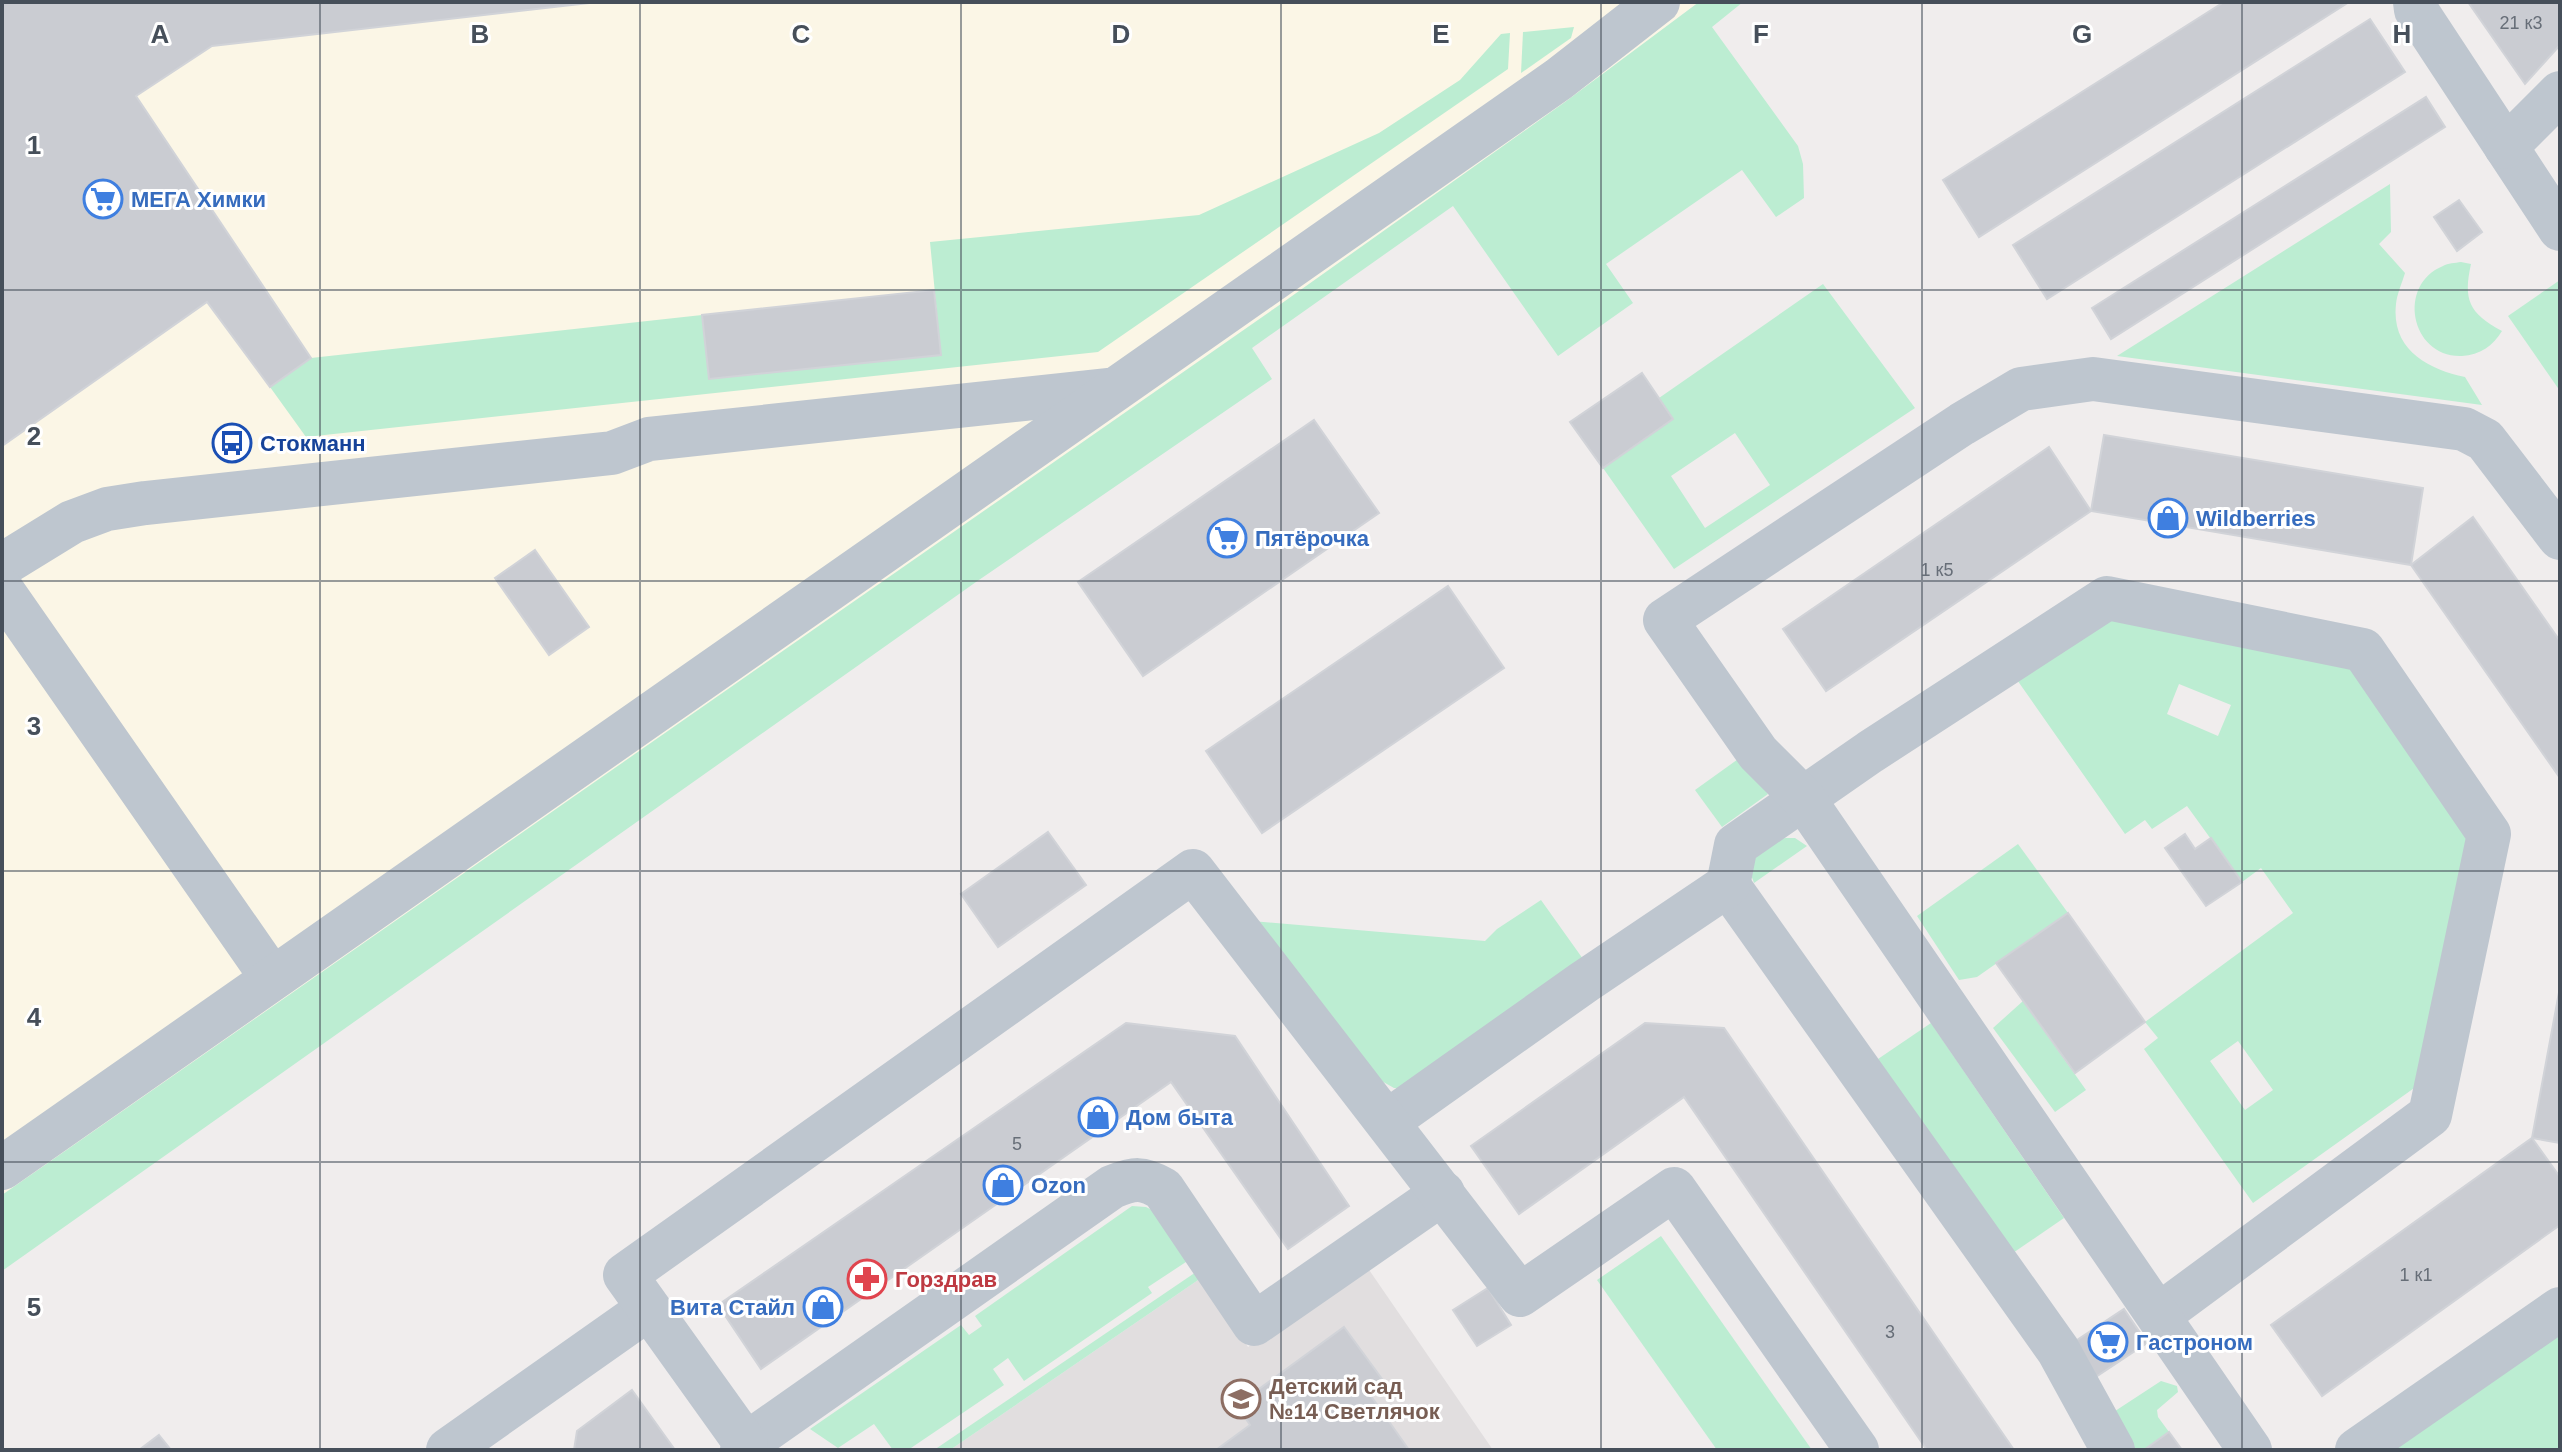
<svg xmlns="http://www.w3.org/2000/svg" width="2562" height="1452" viewBox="0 0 2562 1452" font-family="Helvetica,sans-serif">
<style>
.commercial{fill:#fbf6e6}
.education{fill:#e1dedf}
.green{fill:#bcedd2;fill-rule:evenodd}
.building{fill:#caccd2;stroke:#d1d3d8;stroke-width:2}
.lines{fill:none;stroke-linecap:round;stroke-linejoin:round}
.minor{stroke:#bec6cf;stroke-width:44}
.grid{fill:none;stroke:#464f5a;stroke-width:2;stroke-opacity:0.55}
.labels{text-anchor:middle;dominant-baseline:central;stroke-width:6;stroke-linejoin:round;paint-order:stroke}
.number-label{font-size:18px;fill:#676e78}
.shop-label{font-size:22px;font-weight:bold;fill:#366cbe;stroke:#fff;text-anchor:start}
.transit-label{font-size:22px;font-weight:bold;fill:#164399;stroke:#fff;text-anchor:start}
.health-label{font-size:22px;font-weight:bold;fill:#be3a42;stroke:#fff;text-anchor:start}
.education-label{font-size:22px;font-weight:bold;fill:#785e54;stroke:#fff;text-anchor:start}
.grid-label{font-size:26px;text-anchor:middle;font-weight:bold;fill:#464f5a;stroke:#fff;stroke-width:6;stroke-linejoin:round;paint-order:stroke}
</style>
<rect width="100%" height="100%" fill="#f0eded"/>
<polygon class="commercial" points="2,2 1699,2 1565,102 1278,306 2,1195"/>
<polygon class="education" points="1365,1264 1493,1450 950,1450 1204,1276 1248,1347"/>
<g class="green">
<polygon points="1699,2 1743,2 1712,27 1798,146 1803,164 1804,198 1776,217 1742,170 1606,264 1633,303 1558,356 1453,206 1252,348 1272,379 976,582 2,1271 2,1195 1278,306 1565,102"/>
<polygon points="1574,27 1571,38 1521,73 1523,32"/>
<polygon points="1510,33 1508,69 1098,352 306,437 270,387 311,358 702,315 710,379 941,355 930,242 1199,215 1379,133 1460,80 1501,34"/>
<path d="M2390 184 2391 232 2379 244 2405 273C2402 283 2397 294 2396 304 2391 349 2427 369 2465 377L2482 405 2117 356Z"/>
<path d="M2461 262 2471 264C2463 300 2469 313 2502 331 2493 346 2480 355 2462 356 2411 358 2396 285 2443 266 2448 263 2455 263 2461 262Z"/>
<polygon points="2560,280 2560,391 2508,316"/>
<path d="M1823 284 1915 408 1674 569 1603 468 1673 419 1659 398ZM1735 433 1770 485 1705 528 1671 476Z"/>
<path d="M2111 615 2349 662 2475 837 2417 1086 2253 1203 2144 1049 2158 1038 2145 1022 2293 913 2261 868 2242 882 2187 806 2152 829 2145 820 2125 834 2015 677ZM2179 684 2231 705 2218 736 2167 714ZM2238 1041 2273 1090 2245 1110 2210 1061Z"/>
<polygon points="1741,757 1768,794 1722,827 1695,790"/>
<path d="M1786 838H1795L1807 846 1754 883C1753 879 1750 874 1750 869 1749 855 1773 840 1786 838Z"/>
<polygon points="2018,844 2068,913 1977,977 1959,980 1917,916"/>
<polygon points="1541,900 1588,966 1406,1088 1394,1088 1378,1079 1252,921 1485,941 1497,929"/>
<polygon points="2023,1001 2086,1090 2055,1112 1993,1028"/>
<polygon points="1931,1023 2064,1218 2010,1255 1878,1059"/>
<polygon points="1132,1206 1146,1207 1154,1211 1189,1260 1148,1287 1152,1293 1024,1381 1008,1358 993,1369 1004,1385 908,1450 893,1450 874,1424 838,1448 810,1429 961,1325 969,1335 982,1326 975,1316"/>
<polygon points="1661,1236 1812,1450 1717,1450 1597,1280"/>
<polygon points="1199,1270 1204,1276 950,1450 934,1450"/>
<polygon points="2560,1324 2560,1450 2379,1450"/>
<polygon points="2161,1381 2177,1386 2178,1392 2157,1410 2158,1417 2169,1432 2144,1450 2127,1450 2109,1415"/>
</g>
<g class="building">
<polygon points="2,2 598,2 212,46 136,96 311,358 270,387 207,302 2,446"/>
<polygon points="2224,2 2349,2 1979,237 1943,180"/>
<polygon points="2468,2 2560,2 2560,45 2525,84"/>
<polygon points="2370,19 2405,72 2047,299 2013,245"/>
<polygon points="2426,97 2445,127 2111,339 2092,308"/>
<polygon points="2459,200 2482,232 2457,251 2434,217"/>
<polygon points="934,290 941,355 709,379 702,315"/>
<polygon points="1642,373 1673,419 1603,468 1570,422"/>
<polygon points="1314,420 1379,513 1143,676 1078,582"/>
<polygon points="2104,435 2423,488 2411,565 2091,511"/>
<polygon points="2049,447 2091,511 1826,691 1783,629"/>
<polygon points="2473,517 2560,641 2560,778 2411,565"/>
<polygon points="535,550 589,627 549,655 495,578"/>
<polygon points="1448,586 1504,668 1262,833 1206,751"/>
<polygon points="1048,832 1086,885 998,947 961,894"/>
<polygon points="2185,834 2195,849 2211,838 2242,882 2206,906 2165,848"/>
<polygon points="2068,913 2145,1022 2075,1073 1996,963"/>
<polygon points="2560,987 2560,1143 2532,1138"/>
<polygon points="1126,1023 1235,1036 1349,1206 1288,1249 1171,1082 761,1369 718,1305"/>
<polygon points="1645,1023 1724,1028 2014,1450 1927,1450 1684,1097 1519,1214 1471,1146"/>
<polygon points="2532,1138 2560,1177 2560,1225 2322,1396 2271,1325"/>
<polygon points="1488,1288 1511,1325 1477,1346 1453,1310"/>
<polygon points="2124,1309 2147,1343 2094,1378 2071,1344"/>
<polygon points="1344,1327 1382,1379 1366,1389 1409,1450 1216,1450 1250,1425 1237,1405"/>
<polygon points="632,1390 675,1450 574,1450 577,1431"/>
<polygon points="2169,1432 2182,1450 2144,1450"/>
<polygon points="159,1435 171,1450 139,1450"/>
</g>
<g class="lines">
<g class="minor">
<polyline points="2415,2 2416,10 2560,229"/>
<polyline points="2506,147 2560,93"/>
<polyline points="2,565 72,522 107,509 145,503 612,453 649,439 1109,390"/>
<polyline points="2,590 272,978"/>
<polyline points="1728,885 2058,1350 2113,1450"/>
<polyline points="1388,1121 1584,982 1728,885 1736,845 1870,752 2107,598 2363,650 2489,834 2430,1115 2159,1315"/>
<polyline points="2,1168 1559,79 1658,2"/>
<path d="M746 1444 1112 1187C1135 1178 1142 1177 1163 1189L1254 1324 1443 1193"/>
<polyline points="448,1450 648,1309"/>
<polyline points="742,1450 746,1444 625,1275 1193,871 1520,1295 1674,1189 1857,1450"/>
<polyline points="2250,1450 1803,798 1758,753 1665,620 1962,424 2021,389 2093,379 2464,429 2485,440 2560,538"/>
<polyline points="2357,1450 2560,1309"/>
</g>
</g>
<path class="grid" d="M320 2V1450M640 2V1450M961 2V1450M1281 2V1450M1601 2V1450M1922 2V1450M2242 2V1450M2 290H2560M2 581H2560M2 871H2560M2 1162H2560"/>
<defs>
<symbol id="supermarket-ring" viewBox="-11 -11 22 22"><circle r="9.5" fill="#fff" stroke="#3f7fe0" stroke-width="1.5"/><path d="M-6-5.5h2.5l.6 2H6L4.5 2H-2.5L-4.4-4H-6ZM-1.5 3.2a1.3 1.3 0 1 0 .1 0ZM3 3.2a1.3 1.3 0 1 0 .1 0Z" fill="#3f7fe0"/></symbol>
<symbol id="bus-ring" viewBox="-11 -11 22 22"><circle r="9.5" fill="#fff" stroke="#1a4fb4" stroke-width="1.5"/><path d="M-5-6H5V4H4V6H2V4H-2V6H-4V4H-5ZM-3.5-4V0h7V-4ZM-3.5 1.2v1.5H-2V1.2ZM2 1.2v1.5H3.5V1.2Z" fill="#1a4fb4"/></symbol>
<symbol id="shop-ring" viewBox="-11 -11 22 22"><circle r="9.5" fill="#fff" stroke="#3f7fe0" stroke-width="1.5"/><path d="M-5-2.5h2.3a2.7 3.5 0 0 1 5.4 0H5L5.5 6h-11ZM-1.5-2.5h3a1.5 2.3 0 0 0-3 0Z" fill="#3f7fe0"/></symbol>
<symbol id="pharmacy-ring" viewBox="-11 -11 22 22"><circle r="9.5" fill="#fff" stroke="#e0444e" stroke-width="1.5"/><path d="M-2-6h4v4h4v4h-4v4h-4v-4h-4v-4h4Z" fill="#e0444e"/></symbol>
<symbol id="school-ring" viewBox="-11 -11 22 22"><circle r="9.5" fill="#fff" stroke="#8d6e63" stroke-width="1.5"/><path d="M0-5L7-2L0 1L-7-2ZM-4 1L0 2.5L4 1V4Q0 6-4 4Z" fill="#8d6e63"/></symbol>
</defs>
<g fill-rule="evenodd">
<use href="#supermarket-ring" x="81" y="177" width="44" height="44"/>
<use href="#bus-ring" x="210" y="421" width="44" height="44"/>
<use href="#shop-ring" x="2146" y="496" width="44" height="44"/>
<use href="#supermarket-ring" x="1205" y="516" width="44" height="44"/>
<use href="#shop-ring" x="1076" y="1095" width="44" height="44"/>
<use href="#shop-ring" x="981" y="1163" width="44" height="44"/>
<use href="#pharmacy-ring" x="845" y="1257" width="44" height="44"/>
<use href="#shop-ring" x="801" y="1285" width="44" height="44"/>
<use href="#supermarket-ring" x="2086" y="1320" width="44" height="44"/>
<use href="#school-ring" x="1219" y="1377" width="44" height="44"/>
</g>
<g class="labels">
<g class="number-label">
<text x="2521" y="23">21 к3</text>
<text x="1937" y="570">1 к5</text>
<text x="1017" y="1144">5</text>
<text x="2416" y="1275">1 к1</text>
<text x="1890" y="1332">3</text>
</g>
<g class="shop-label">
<text x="131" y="199">МЕГА Химки</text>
<text x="2196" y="518">Wildberries</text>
<text x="1255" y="538">Пятёрочка</text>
<text x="1126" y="1117">Дом быта</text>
<text x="1031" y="1185">Ozon</text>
<text x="795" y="1307" text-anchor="end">Вита Стайл</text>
<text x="2136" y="1342">Гастроном</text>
</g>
<g class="transit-label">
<text x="260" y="443">Стокманн</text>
</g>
<g class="health-label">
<text x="895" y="1279">Горздрав</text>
</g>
<g class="education-label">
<text x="1269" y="1386">Детский сад<tspan x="1269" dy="25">№14 Светлячок</tspan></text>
</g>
</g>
<g class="grid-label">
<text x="160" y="43">A</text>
<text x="480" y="43">B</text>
<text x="801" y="43">C</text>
<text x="1121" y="43">D</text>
<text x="1441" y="43">E</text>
<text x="1761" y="43">F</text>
<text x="2082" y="43">G</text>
<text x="2402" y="43">H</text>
<text x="34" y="154">1</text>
<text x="34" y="445">2</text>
<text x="34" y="735">3</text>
<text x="34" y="1026">4</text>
<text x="34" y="1316">5</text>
</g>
<rect width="2562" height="1452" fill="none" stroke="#464f5a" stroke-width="8"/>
</svg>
